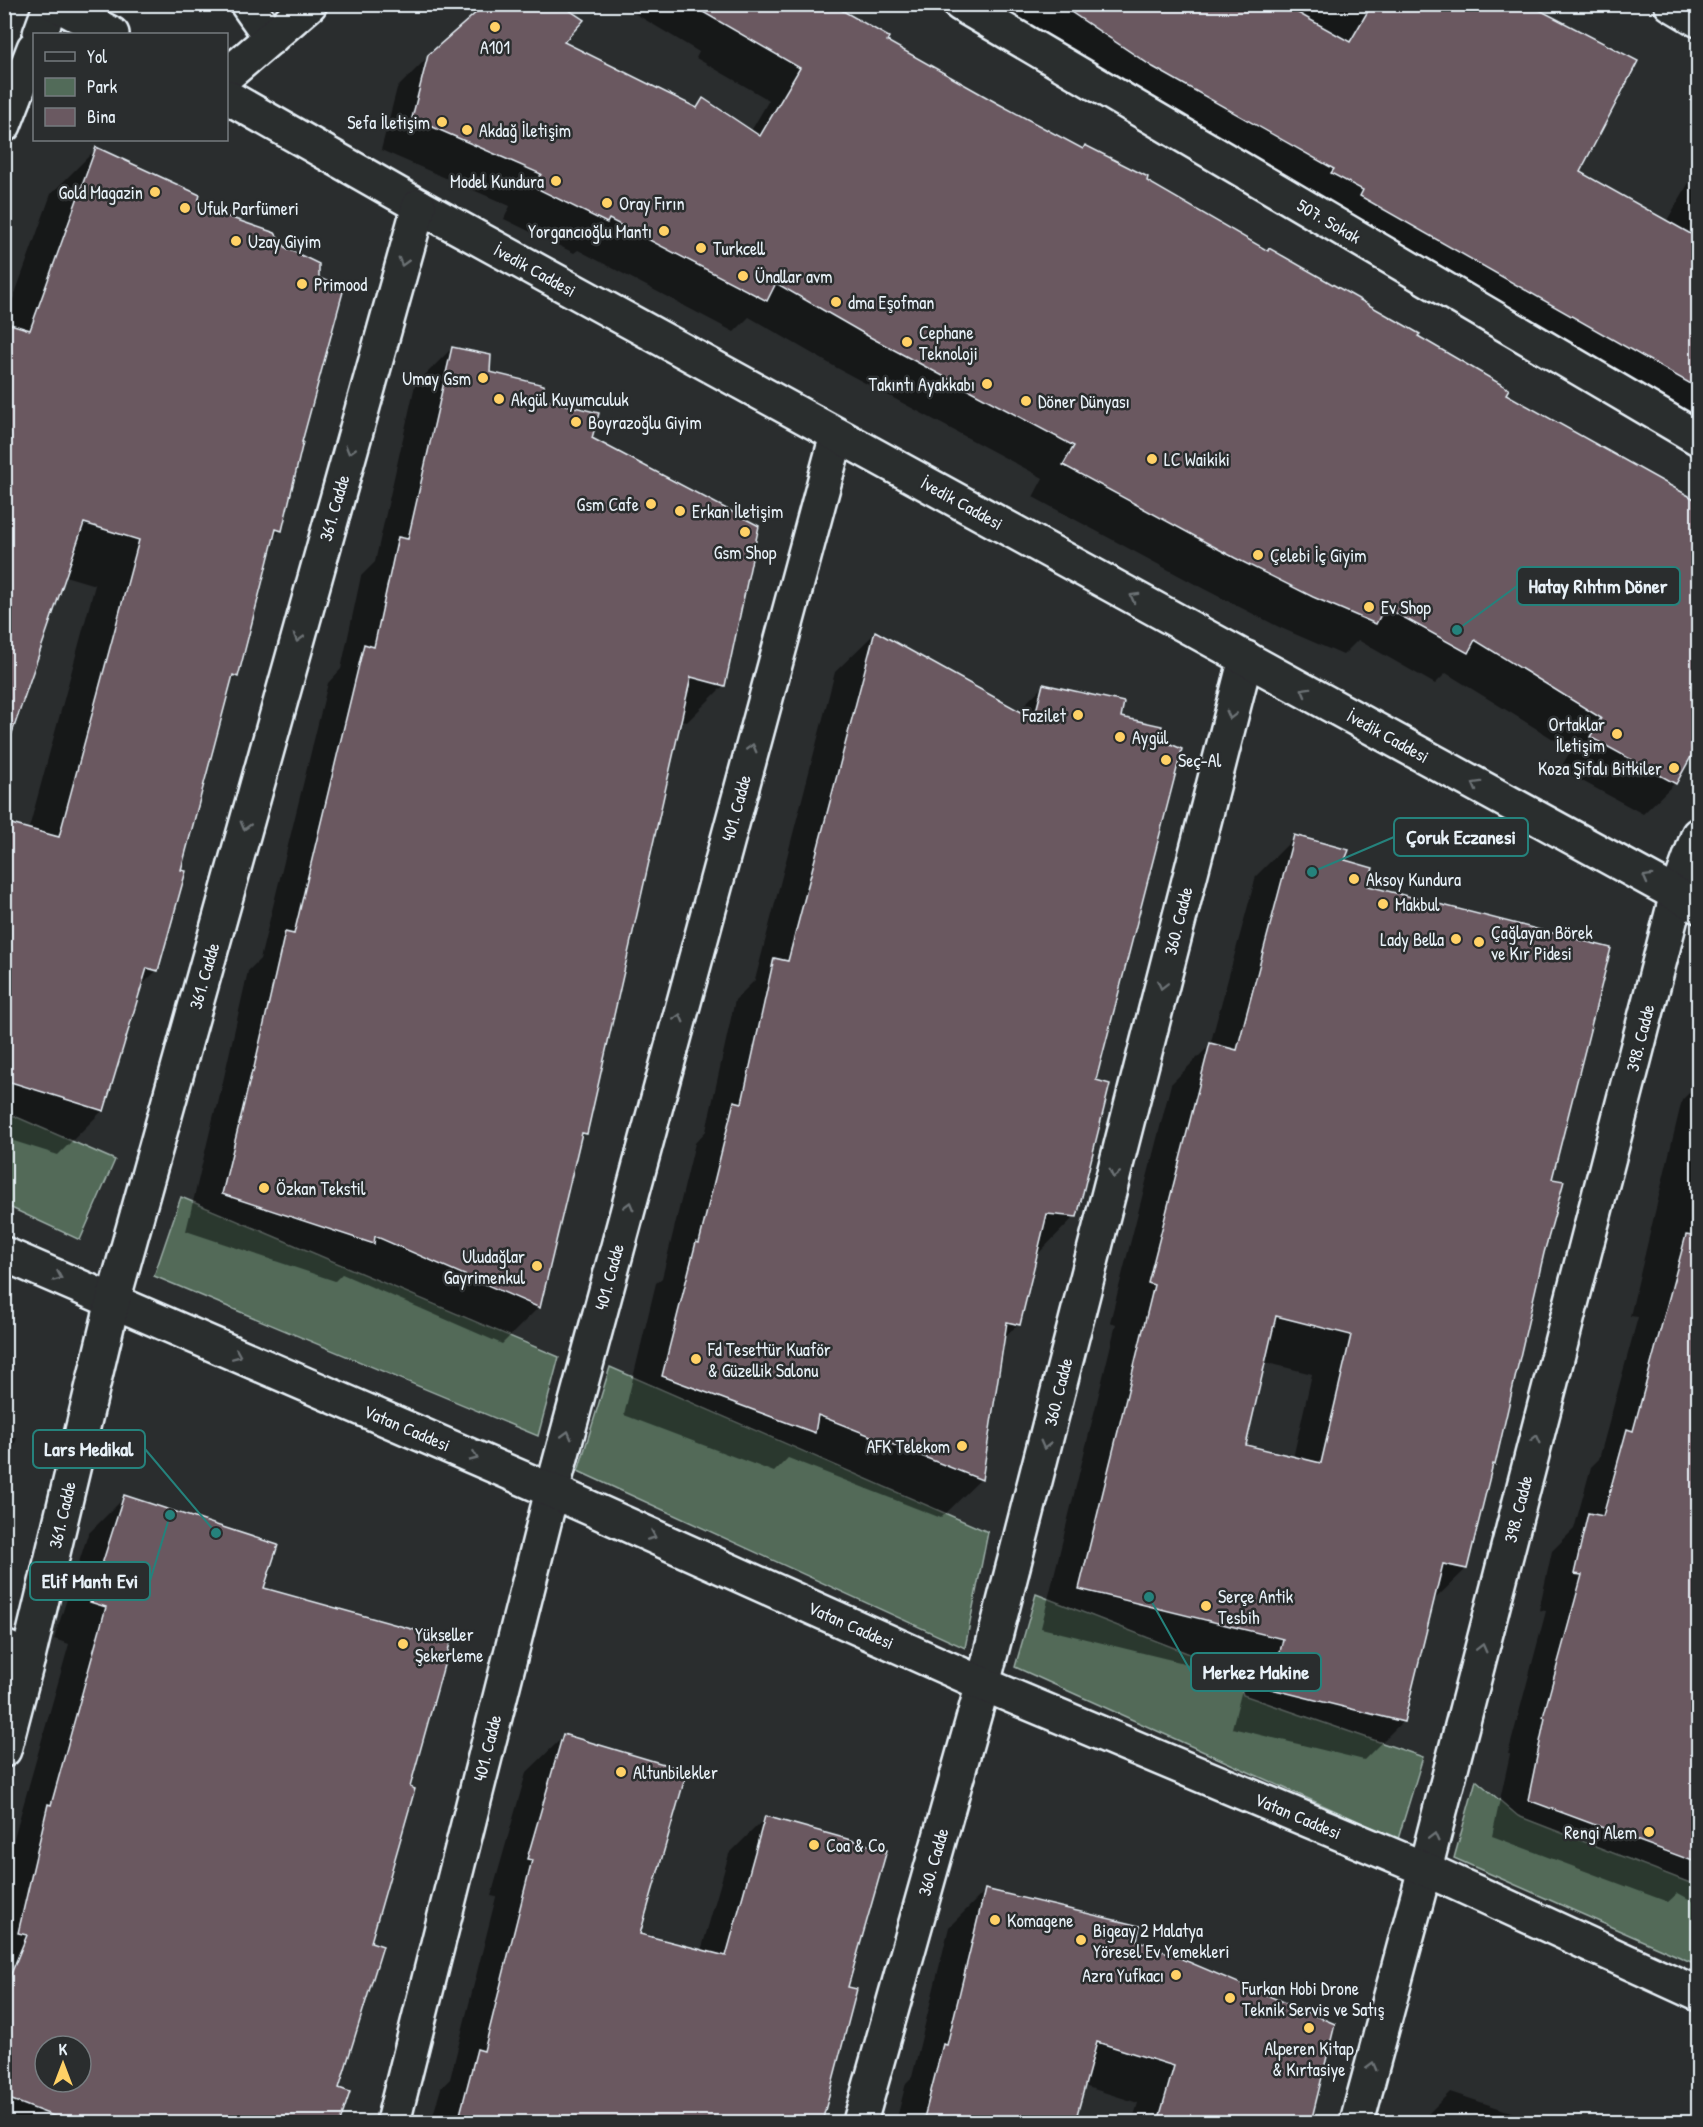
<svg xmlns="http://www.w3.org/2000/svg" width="1703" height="2127" viewBox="0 0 1703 2127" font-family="'Patrick Hand',sans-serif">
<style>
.green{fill:#526b59;stroke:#9daea8;stroke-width:1.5}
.shadow{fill:#0007;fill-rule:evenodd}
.building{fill:#6a5961;stroke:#e8f1f8;stroke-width:1.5;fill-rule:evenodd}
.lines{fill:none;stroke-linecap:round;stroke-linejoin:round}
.street-casing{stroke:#e8f1f8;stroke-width:38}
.secondary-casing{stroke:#e8f1f8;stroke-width:38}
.street{stroke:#2a2d2e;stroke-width:33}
.secondary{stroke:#2a2d2e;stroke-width:33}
.oneway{stroke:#6c7275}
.poi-dot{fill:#ffd166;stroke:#2a2d2e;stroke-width:2}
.labels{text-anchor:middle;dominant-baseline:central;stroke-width:5;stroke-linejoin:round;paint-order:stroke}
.poi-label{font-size:18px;fill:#e8f1f8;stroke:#2a2d2e;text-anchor:start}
.street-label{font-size:18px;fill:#e8f1f8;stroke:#2a2d2e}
.leader{fill:none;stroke:#25827c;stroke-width:2}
.callout-dot{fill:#25827c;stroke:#2a2d2e;stroke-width:2}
.callout{fill:#2a2d2e;stroke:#25827c;stroke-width:2}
.callout-label{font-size:20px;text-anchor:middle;font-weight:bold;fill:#e8f1f8}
</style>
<rect width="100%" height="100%" fill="#2a2d2e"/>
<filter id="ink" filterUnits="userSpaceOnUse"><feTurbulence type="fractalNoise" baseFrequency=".0167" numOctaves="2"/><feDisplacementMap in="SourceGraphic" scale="12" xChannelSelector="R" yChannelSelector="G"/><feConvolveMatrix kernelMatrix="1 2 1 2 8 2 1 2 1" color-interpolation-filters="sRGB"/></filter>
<g filter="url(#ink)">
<g class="green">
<polygon points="5,1112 115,1160 80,1240 5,1205"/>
<polygon points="181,1197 559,1357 538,1436 154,1276"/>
<polygon points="610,1367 988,1532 965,1648 578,1471"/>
<polygon points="1036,1594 1236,1672 1243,1695 1423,1757 1398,1839 1015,1667"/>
<polygon points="1476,1780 1518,1816 1698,1886 1698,1965 1454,1858"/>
</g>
<g class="shadow">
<polygon points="619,4 828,4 885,42 1082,150 1085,146 1416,337 1503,395 1698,503 1698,648 1688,668 1698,673 1698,740 1675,783 1643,814 1560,769 1571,750 1446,673 1435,684 1358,640 1343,655 1281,628 1204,589 1033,497 1043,478 837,368 749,317 734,332 578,250 574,253 504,219 510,206 381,150 397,88 429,56 561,42 695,108 703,100 751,131 769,100 696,58 699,52"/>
<polygon points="958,4 1550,4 1552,5 1546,15 1578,173 1666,222 1698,167 1698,434"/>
<polygon points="96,149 195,207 300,443 281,530 271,540 237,676 230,683 179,871 157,970 140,987 103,1110 58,1155 4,1138 4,856 28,832 95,585 65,576 4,751 4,324 51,194"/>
<polygon points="452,348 488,373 544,401 590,439 724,685 687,722 680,720 586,1133 578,1141 539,1307 502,1344 342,1274 335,1281 186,1231 215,1110 217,1108 248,971 260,959 328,683 341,669 361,576 375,562 415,385"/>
<polygon points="875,633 1017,712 1043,686 1119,718 1095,1081 1075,1216 1036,1256 1018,1324 1002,1341 981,1479 941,1518 788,1458 774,1472 624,1415 656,1283 662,1278 695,1143 706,1131 735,1000 755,980 835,672"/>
<path d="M1295 837 1344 861 1366 887 1551 1180 1543 1253 1494 1464 1491 1467 1466 1569 1432 1602 1403 1721 1364 1760 1232 1728 1245 1678 1041 1628 1116 1324 1110 1322 1171 1084 1210 1045 1256 876ZM1264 1362 1312 1374 1293 1458 1244 1447Z"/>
<polygon points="1698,1084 1698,1904 1678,1893 1668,1902 1492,1836 1510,1754 1508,1754 1546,1611 1539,1610 1552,1551 1574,1529 1591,1467 1599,1459 1638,1317 1630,1316 1682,1100"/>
<polygon points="4,1434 17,1438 4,1471"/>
<path d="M125 1497 262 1589 408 1788 369 1943 337 2089 348 2092 339 2122H4V1873L69 1644 54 1639 88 1534ZM45 2046H81V2082H45Z"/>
<polygon points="564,1736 638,1935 701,1951 729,1854 766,1817 846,1988 814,2122 431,2122 441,2088 450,2079 496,1897 491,1896 526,1773"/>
<polygon points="986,1890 1308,2113 1306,2122 1132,2122 1138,2103 1084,2086 1074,2122 896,2122 906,2083 912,2077 949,1927"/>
<polygon points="1450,2092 1541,2122 1420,2122"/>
</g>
<g class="building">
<polygon points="486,4 560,4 584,20 564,42 697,108 703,98 760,136 800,68 689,4 831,4 889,37 887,41 997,103 1083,149 1085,145 1148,177 1147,181 1268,251 1269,248 1420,334 1418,336 1509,389 1506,394 1698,501 1698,744 1676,784 1590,737 1601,718 1475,640 1468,653 1385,607 1376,624 1313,597 1235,558 1063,465 1074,446 868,336 776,283 767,301 609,219 607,223 534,187 541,174 412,118 428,55"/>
<polygon points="1059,4 1282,4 1350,42 1372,4 1528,4 1638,61 1580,172 1698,238 1698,388 1360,196 1363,190 1331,173 1334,169 1153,67"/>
<polygon points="96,147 200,195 197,206 275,233 286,248 319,264 319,278 344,288 302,442 303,442 282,531 276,529 238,677 233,675 181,870 186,871 158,971 147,968 104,1111 4,1080 4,822 59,837 139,540 84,523 11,736 4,735 4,322 30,330"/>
<polygon points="452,347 491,355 490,372 544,385 546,400 599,413 592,438 759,526 725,686 691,677 587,1134 582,1133 540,1308 375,1236 374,1244 222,1194 252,1071 253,1072 285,932 294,934 364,644 374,647 398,537 408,539"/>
<polygon points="875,631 1034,719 1043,684 1124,702 1121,717 1162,726 1159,739 1182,749 1096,1080 1110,1084 1077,1217 1047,1214 1020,1325 1007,1322 982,1480 818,1415 815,1433 662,1376 696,1242 699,1243 734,1101 742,1103 774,958 788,961"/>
<path d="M1294 835 1349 850 1345 860 1373 868 1368 886 1611 948 1552 1179 1564 1181 1544 1253 1495 1465 1493 1464 1467 1569 1443 1564 1404 1722 1271 1689 1283 1639 1079 1589 1154 1285 1148 1283 1210 1043 1237 1050ZM1276 1316 1351 1335 1321 1463 1246 1445Z"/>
<polygon points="1686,1235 1698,1237 1698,1863 1528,1800 1545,1718 1543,1717 1582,1575 1574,1574 1588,1513 1603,1516 1627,1429 1633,1431"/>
<path d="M124 1495 278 1545 264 1588 451 1640 410 1787 415 1789 371 1942 383 1946 339 2088 350 2092 340 2122H69L4 2097V1991L27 1935 18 1933 48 1804 51 1805 106 1607 90 1602ZM45 2046H81V2082H45Z"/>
<polygon points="563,1734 687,1771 640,1934 726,1956 765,1816 887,1850 848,1987 857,1989 822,2122 458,2122 477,2049 484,2051 532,1860 527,1859"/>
<polygon points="985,1889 1140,1926 1137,1940 1335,2024 1311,2122 1158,2122 1174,2066 1097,2042 1075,2122 923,2122 943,2044 947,2045"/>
</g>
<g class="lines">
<defs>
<g id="street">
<polyline points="247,4 271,38"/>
<polyline points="960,4 1698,438"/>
<polyline points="1671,4 1698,20"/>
<polyline points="40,34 51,4"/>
<polyline points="4,125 34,48"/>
<polyline points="4,1647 28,1658"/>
<polyline points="393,2122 552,1491 837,435"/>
<polyline points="860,2122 983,1684 1246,658"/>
<polyline points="1357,2122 1425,1869 1677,894 1698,835"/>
</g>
<g id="secondary">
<polyline points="56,4 112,34"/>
<polyline points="226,76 310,4"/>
<polyline points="226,96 419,206 1698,906"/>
<polyline points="4,1254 552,1491 983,1684 1425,1869 1698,1994"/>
<polyline points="4,1750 28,1658 113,1301 419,206"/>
</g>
</defs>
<use href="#street" class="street-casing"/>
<use href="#secondary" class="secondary-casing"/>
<use href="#street" class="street"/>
<use href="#secondary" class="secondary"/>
</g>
<defs><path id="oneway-chevron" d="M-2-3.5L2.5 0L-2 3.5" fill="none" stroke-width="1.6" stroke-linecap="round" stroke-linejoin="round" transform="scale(1.5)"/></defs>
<g class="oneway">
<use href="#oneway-chevron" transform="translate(403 262) rotate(106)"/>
<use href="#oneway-chevron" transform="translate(350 450) rotate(106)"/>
<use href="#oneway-chevron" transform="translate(1134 597) rotate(-151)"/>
<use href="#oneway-chevron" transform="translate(298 638) rotate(106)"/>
<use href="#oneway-chevron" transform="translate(1305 691) rotate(-151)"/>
<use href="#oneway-chevron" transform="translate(1231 715) rotate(104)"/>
<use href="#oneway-chevron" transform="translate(752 748) rotate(-75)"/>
<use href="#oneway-chevron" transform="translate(1476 785) rotate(-151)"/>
<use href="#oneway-chevron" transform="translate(245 826) rotate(106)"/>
<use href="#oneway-chevron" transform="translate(1647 878) rotate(-151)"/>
<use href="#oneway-chevron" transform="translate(1162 985) rotate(104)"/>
<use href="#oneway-chevron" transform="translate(679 1018) rotate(-75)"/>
<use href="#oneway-chevron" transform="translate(1114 1174) rotate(104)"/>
<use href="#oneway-chevron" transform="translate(629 1206) rotate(-75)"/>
<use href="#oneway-chevron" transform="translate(58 1277) rotate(24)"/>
<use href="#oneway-chevron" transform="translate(237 1355) rotate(23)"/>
<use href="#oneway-chevron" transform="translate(567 1435) rotate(-75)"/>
<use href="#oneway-chevron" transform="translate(1536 1439) rotate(-76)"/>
<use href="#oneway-chevron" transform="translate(1045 1445) rotate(104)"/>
<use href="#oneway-chevron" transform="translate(474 1457) rotate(23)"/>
<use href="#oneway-chevron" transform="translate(652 1536) rotate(24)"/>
<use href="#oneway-chevron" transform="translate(1482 1648) rotate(-76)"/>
<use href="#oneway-chevron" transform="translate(1434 1837) rotate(-76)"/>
<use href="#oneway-chevron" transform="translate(1372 2066) rotate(-75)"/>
</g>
</g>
<g class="poi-dot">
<circle cx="495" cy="27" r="6"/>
<circle cx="442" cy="122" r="6"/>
<circle cx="467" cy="130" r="6"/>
<circle cx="556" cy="181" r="6"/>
<circle cx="155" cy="192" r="6"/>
<circle cx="607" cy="203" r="6"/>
<circle cx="185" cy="208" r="6"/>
<circle cx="664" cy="231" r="6"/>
<circle cx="236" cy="241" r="6"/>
<circle cx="701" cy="248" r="6"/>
<circle cx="743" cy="276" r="6"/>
<circle cx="302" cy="284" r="6"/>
<circle cx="836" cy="302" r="6"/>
<circle cx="907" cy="342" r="6"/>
<circle cx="483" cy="378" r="6"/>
<circle cx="987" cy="384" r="6"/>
<circle cx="499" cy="399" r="6"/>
<circle cx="1026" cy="401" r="6"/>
<circle cx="576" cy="422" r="6"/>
<circle cx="1152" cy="459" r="6"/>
<circle cx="651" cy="504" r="6"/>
<circle cx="680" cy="511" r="6"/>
<circle cx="745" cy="532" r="6"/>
<circle cx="1258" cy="555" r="6"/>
<circle cx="1369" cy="607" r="6"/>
<circle cx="1078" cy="715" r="6"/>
<circle cx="1617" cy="734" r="6"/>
<circle cx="1120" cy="737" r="6"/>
<circle cx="1166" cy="760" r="6"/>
<circle cx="1674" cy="768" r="6"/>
<circle cx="1354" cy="879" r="6"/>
<circle cx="1383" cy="904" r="6"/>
<circle cx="1456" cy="939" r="6"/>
<circle cx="1479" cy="942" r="6"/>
<circle cx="264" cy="1188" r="6"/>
<circle cx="537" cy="1266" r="6"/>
<circle cx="696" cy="1359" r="6"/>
<circle cx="962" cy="1446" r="6"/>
<circle cx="1206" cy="1606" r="6"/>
<circle cx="403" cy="1644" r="6"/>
<circle cx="621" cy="1772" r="6"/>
<circle cx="1649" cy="1832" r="6"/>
<circle cx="814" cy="1845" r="6"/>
<circle cx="995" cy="1920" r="6"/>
<circle cx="1081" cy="1940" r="6"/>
<circle cx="1176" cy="1975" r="6"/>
<circle cx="1230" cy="1998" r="6"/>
<circle cx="1309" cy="2028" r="6"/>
</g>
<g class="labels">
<g class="poi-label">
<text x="495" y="47" text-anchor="middle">A101</text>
<text x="430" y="122" text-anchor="end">Sefa İletişim</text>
<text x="479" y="130">Akdağ İletişim</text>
<text x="544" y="181" text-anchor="end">Model Kundura</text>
<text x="143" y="192" text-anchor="end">Gold Magazin</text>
<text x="619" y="203">Oray Fırın</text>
<text x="197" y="208">Ufuk Parfümeri</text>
<text x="652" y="231" text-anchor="end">Yorgancıoğlu Mantı</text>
<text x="248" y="241">Uzay Giyim</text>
<text x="713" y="248">Turkcell</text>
<text x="755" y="276">Ünallar avm</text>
<text x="314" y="284">Primood</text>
<text x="848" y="302">dma Eşofman</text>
<text x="919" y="332">Cephane<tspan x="919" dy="21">Teknoloji</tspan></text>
<text x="471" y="378" text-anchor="end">Umay Gsm</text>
<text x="975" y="384" text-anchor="end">Takıntı Ayakkabı</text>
<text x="511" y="399">Akgül Kuyumculuk</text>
<text x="1038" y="401">Döner Dünyası</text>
<text x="588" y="422">Boyrazoğlu Giyim</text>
<text x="1164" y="459">LC Waikiki</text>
<text x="639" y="504" text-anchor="end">Gsm Cafe</text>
<text x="692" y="511">Erkan İletişim</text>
<text x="745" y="552" text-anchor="middle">Gsm Shop</text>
<text x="1270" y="555">Çelebi İç Giyim</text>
<text x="1381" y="607">Ev Shop</text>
<text x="1066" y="715" text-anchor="end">Fazilet</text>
<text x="1605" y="724" text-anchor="end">Ortaklar<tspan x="1605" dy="21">İletişim</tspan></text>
<text x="1132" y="737">Aygül</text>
<text x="1178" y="760">Seç-Al</text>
<text x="1662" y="768" text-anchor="end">Koza Şifalı Bitkiler</text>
<text x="1366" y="879">Aksoy Kundura</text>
<text x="1395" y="904">Makbul</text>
<text x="1491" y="932">Çağlayan Börek<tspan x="1491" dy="21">ve Kır Pidesi</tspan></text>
<text x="1444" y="939" text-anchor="end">Lady Bella</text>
<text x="276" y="1188">Özkan Tekstil</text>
<text x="525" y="1256" text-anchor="end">Uludağlar<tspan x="525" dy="21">Gayrimenkul</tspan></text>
<text x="708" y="1349">Fd Tesettür Kuaför<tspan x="708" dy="21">&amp; Güzellik Salonu</tspan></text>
<text x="950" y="1446" text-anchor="end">AFK Telekom</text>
<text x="1218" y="1596">Serçe Antik<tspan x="1218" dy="21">Tesbih</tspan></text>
<text x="415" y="1634">Yükseller<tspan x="415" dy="21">Şekerleme</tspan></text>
<text x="633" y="1772">Altunbilekler</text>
<text x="1637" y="1832" text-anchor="end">Rengi Alem</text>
<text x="826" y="1845">Coa &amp; Co</text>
<text x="1007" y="1920">Komagene</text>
<text x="1093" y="1930">Bigeay 2 Malatya<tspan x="1093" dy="21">Yöresel Ev Yemekleri</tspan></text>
<text x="1164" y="1975" text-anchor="end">Azra Yufkacı</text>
<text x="1242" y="1988">Furkan Hobi Drone<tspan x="1242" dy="21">Teknik Servis ve Satış</tspan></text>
<text x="1309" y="2048" text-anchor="middle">Alperen Kitap<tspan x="1309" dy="21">&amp; Kırtasiye</tspan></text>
</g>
<g class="street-label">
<text transform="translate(1329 221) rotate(30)">507. Sokak</text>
<text transform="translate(535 270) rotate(29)">İvedik Caddesi</text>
<text transform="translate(962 503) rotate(29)">İvedik Caddesi</text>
<text transform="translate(334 508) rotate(-74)">361. Cadde</text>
<text transform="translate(1388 736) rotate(29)">İvedik Caddesi</text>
<text transform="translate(736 808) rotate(-75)">401. Cadde</text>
<text transform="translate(1178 921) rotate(-76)">360. Cadde</text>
<text transform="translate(204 976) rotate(-74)">361. Cadde</text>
<text transform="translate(1640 1038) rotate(-76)">398. Cadde</text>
<text transform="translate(609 1277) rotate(-75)">401. Cadde</text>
<text transform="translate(1058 1392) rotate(-76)">360. Cadde</text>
<text transform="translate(407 1428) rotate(23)">Vatan Caddesi</text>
<text transform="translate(1518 1509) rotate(-76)">398. Cadde</text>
<text transform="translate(62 1515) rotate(-77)">361. Cadde</text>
<text transform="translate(851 1625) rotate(24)">Vatan Caddesi</text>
<text transform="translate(487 1748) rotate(-76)">401. Cadde</text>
<text transform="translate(1298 1816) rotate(23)">Vatan Caddesi</text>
<text transform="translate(933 1862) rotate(-74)">360. Cadde</text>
</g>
</g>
<path class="leader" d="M1457 630L1517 586M1312 872L1394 837M216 1533L145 1449M170 1515L150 1581M1149 1597L1191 1672"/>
<g class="callout-dot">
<circle cx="1457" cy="630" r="6"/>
<circle cx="1312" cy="872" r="6"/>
<circle cx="216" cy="1533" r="6"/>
<circle cx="170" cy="1515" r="6"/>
<circle cx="1149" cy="1597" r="6"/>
</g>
<g class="callout">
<rect x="1517" y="567" width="163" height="38" rx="6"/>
<rect x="1394" y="818" width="134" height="38" rx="6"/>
<rect x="33" y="1430" width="112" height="38" rx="6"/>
<rect x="30" y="1562" width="120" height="38" rx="6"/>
<rect x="1191" y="1653" width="130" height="38" rx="6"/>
</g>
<g class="callout-label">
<text x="1598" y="593">Hatay Rıhtım Döner</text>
<text x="1461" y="844">Çoruk Eczanesi</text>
<text x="89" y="1456">Lars Medikal</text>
<text x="90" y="1588">Elif Mantı Evi</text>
<text x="1256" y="1679">Merkez Makine</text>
</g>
<rect width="1703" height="2127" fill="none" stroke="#2a2d2e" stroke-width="24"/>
<rect x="12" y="12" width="1679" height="2103" fill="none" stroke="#e8f1f8" stroke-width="2" filter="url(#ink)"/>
<rect x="33" y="33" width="195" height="108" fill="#2a2d2e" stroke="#767b7f" stroke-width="1.5"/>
<rect x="45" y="52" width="30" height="9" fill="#2a2d2e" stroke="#767b7f" stroke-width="1.5"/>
<text x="87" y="63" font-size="18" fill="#e8f1f8">Yol</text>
<rect x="45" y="78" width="30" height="18" fill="#526b59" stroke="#767b7f" stroke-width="1.5"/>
<text x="87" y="93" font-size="18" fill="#e8f1f8">Park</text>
<rect x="45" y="108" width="30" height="18" fill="#6a5961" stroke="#767b7f" stroke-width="1.5"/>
<text x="87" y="123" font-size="18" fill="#e8f1f8">Bina</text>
<g transform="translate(63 2064)"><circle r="28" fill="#2a2d2e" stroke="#767b7f" stroke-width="1.5"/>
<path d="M0-4.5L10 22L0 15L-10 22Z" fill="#ffd166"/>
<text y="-9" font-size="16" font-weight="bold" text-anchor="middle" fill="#e8f1f8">K</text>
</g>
</svg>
